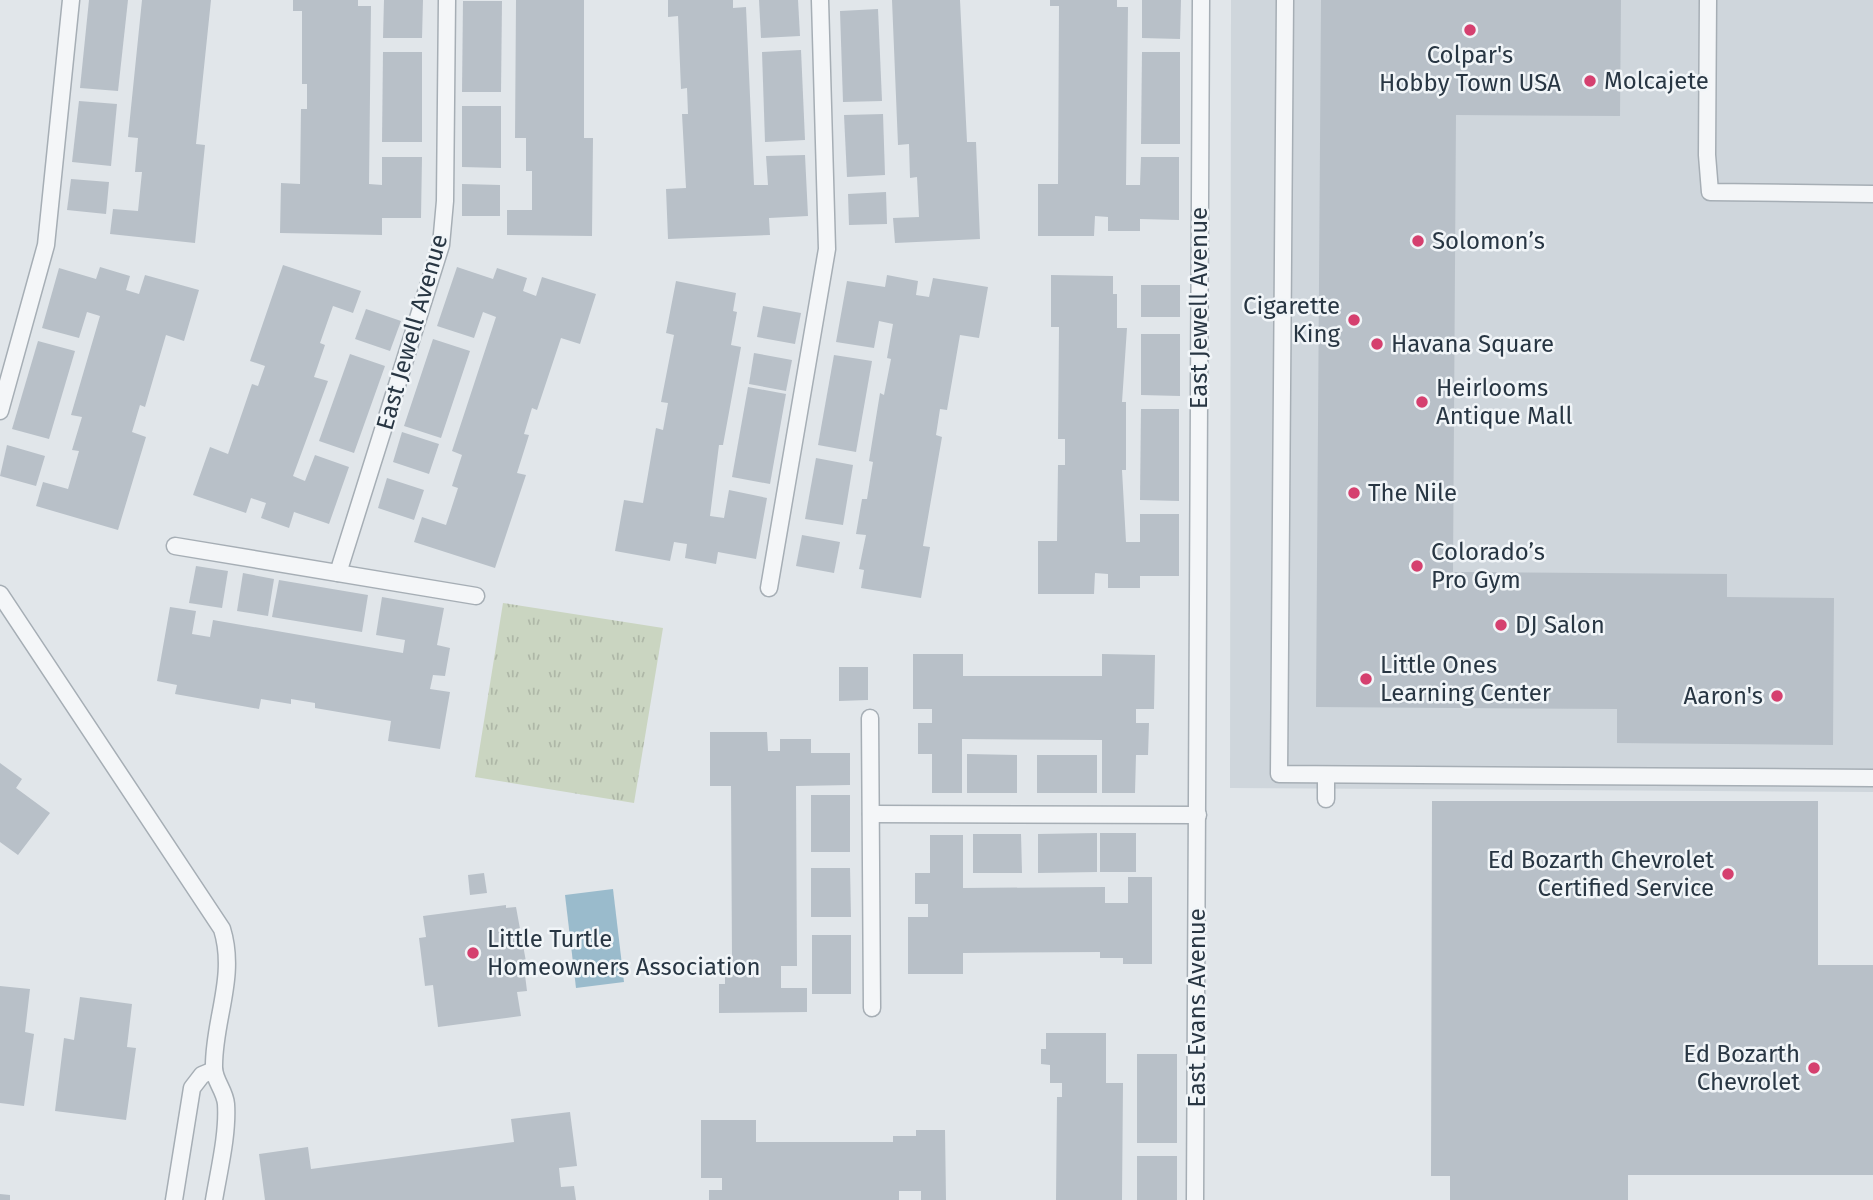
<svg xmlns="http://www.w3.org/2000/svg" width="1873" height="1200" viewBox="0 0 1873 1200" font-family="'Fira Sans',sans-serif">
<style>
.built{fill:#cfd6dc}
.park{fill:url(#park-tufts)}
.water{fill:#9abbcc}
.building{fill:#b8c0c8}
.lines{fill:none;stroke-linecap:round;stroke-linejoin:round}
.lane-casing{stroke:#a6aeb5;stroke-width:19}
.lane{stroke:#f4f6f8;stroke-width:16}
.poi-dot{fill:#d5406f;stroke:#f1f5f8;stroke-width:2.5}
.labels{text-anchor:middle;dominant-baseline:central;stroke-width:5;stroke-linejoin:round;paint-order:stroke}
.poi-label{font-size:24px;fill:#283643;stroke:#f1f5f8;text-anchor:start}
.street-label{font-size:24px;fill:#283643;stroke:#f1f5f8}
</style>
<defs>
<pattern id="park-tufts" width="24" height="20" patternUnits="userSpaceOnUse" patternTransform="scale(1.75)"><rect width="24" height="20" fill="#cad5c1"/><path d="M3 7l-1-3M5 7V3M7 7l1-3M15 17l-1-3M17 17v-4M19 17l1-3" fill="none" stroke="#aeb7a7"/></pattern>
</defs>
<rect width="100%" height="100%" fill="#e1e6ea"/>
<polygon class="built" points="1231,0 1873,0 1873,792 1230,788"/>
<polygon class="park" points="503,603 663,628 634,803 475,777"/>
<polygon class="water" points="613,889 624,982 576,988 565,895"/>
<g class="building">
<polygon points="89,0 128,0 118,91 80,88"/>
<polygon points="142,0 211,0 196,144 205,145 195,243 110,234 113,209 138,211 142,172 135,172 138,138 128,137"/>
<polygon points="293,0 358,0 358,6 371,6 369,184 382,185 382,157 422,157 421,218 382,218 382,235 280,233 281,183 300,184 301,109 307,109 307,84 302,84 302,11 293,11"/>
<polygon points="384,0 423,0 422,38 383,38"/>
<polygon points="516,0 584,0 584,138 593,138 592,236 507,235 507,210 532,210 532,171 526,171 526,138 515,138"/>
<polygon points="668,0 733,0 733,8 746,7 754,185 768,185 766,156 805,155 808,216 769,218 770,235 668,239 666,189 686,188 682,114 688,114 687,88 681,89 678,16 668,17"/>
<polygon points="759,0 798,0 800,36 761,38"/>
<polygon points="892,0 960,0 967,142 976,142 980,239 895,243 893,218 919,217 917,177 910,178 909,144 898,145"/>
<polygon points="1050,0 1117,0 1117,7 1128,7 1126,185 1140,185 1141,157 1179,157 1179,220 1140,219 1140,231 1108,231 1108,217 1095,216 1094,236 1038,236 1038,184 1058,184 1059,6 1050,6"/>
<polygon points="1142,0 1181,0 1180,39 1142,38"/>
<polygon points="1321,0 1621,0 1620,116 1456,115 1453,572 1727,574 1727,597 1834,598 1833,745 1617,743 1617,709 1316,707"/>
<polygon points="463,1 502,1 501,92 462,92"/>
<polygon points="878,9 882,101 843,102 840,11"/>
<polygon points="801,50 805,140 765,142 762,52"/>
<polygon points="383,52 422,52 422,142 382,142"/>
<polygon points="1142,52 1180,52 1180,144 1141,144"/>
<polygon points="79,101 117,104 111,166 72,162"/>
<polygon points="462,106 501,106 501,168 462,167"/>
<polygon points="883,114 885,175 847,177 844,115"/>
<polygon points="71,179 109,182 106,214 67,210"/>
<polygon points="462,184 500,185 500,216 462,216"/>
<polygon points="886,192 887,224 849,225 848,194"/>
<polygon points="283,265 361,291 353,313 333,306 320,343 325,345 314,377 328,381 293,476 305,481 315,455 349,467 329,524 294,512 289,528 261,518 266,503 251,498 246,513 193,495 210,447 228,454 252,384 258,386 265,366 250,361"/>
<polygon points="100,267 130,276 126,290 139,294 145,275 199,290 184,341 166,335 145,407 140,405 132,432 146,437 118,530 36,506 43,482 68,489 79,451 72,450 82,417 71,415 100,316 87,312 79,338 42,328 59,268 96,279"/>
<polygon points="457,267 493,279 497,268 527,278 523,291 536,296 542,277 596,294 580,344 561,338 537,410 532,408 524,434 529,435 517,473 526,475 495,568 414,542 422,517 446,525 458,488 452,486 462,455 452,451 496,317 483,312 474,338 437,326"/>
<polygon points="887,275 918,281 916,295 929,297 933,278 988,287 979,338 960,335 947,410 940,409 936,435 942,437 923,546 930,547 921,598 861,588 864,570 859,569 866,535 856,534 862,499 867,499 873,462 869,461 880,393 884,395 891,359 887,358 893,324 879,321 874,348 836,342 847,281 885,287"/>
<polygon points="1051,275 1113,276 1113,294 1117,294 1117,328 1127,328 1122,402 1126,402 1126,470 1122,470 1126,542 1140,542 1140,514 1179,514 1179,576 1140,576 1140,588 1108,588 1108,574 1095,573 1094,594 1038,594 1038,541 1057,541 1058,465 1065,465 1065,439 1058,439 1059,327 1051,327"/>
<polygon points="676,281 736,293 733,311 737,312 731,345 741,347 723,445 719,445 710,516 724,518 729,490 767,498 756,559 718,552 716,564 685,558 687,544 674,542 670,561 615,551 624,500 643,503 656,428 663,430 668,403 661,402 674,335 666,333"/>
<rect x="1141" y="285" width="39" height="32"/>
<polygon points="763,306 801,313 795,344 757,337"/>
<polygon points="366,309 401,321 390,351 355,339"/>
<polygon points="1141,334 1180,334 1180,396 1141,395"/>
<polygon points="433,339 470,351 441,438 404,426"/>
<polygon points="38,341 75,351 49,439 12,429"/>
<polygon points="754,353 792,360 786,391 749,384"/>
<polygon points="350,354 385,366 354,453 319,441"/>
<polygon points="834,355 872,361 856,452 818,445"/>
<polygon points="748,387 786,394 770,484 732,477"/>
<polygon points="1141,409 1179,409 1179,501 1140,500"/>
<polygon points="402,432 439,444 429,474 393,462"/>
<polygon points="7,445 45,456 36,486 0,476"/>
<polygon points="816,458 853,465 843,525 805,519"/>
<polygon points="387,478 424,490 414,520 378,508"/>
<polygon points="802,535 840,542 834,573 796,566"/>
<polygon points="196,566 228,571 222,608 189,603"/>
<polygon points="243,573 274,579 268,616 237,611"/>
<polygon points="279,580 368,595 362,632 272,617"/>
<polygon points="382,597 444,608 437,645 450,648 445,676 433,675 430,689 450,692 440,749 388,741 391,721 315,708 315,703 291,699 291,704 261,699 259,709 175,694 177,685 157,681 170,607 196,611 192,634 210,637 213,620 403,653 405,640 376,635"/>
<polygon points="913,654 963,654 963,676 1102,676 1102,654 1155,655 1154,709 1136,709 1136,723 1149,723 1148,755 1136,755 1135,793 1102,793 1102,740 962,739 962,793 932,793 932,754 918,754 918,723 932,723 932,709 913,709"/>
<polygon points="839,667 868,667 868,700 839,701"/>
<polygon points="710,732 767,732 768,751 780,751 780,739 811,739 811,753 850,753 850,785 796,786 797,966 781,966 781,988 807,988 807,1012 719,1013 719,984 725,984 725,961 732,961 731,786 710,786"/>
<polygon points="967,754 1017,755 1017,793 967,793"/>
<rect x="1037" y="755" width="60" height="38"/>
<polygon points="0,763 22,779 16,788 50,813 18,855 0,842"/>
<rect x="811" y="795" width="39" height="57"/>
<polygon points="1432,801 1818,801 1818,965 1873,965 1873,1175 1628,1175 1628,1200 1450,1200 1450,1176 1431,1176"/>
<polygon points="1097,833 1097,872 1038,873 1038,834"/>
<rect x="1100" y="833" width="36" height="39"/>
<polygon points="973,834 1021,834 1022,873 973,873"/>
<polygon points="930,835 963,835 963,888 1105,887 1105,903 1128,903 1128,877 1152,877 1152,964 1123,964 1123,958 1100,958 1100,952 963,953 963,974 908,974 908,917 928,917 928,904 915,904 915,873 930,873"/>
<polygon points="811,868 850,868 851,917 811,917"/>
<polygon points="484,873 487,893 470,895 468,875"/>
<polygon points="506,905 506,908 516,907 527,967 524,967 527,991 517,992 521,1016 438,1027 433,985 425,986 419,938 426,937 423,916"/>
<rect x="812" y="935" width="39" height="59"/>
<polygon points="0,986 30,989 25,1032 34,1034 24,1106 0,1103"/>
<polygon points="80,997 132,1004 127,1047 136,1048 126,1120 55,1111 64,1038 74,1040"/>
<polygon points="1046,1033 1106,1033 1106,1083 1123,1083 1122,1200 1056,1200 1057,1097 1062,1097 1062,1083 1050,1083 1050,1065 1041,1064 1041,1049 1046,1049"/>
<rect x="1137" y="1054" width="40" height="89"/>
<polygon points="570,1112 577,1166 559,1168 561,1187 574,1186 576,1200 265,1200 259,1154 308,1147 311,1169 514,1142 511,1119"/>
<polygon points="701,1120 756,1120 756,1142 893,1142 893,1136 916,1136 916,1130 945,1130 946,1200 921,1200 921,1191 899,1191 899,1200 709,1200 709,1190 722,1190 722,1178 701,1178"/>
<rect x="1137" y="1156" width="40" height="44"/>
<polygon points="0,1194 10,1195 10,1200 0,1200"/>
</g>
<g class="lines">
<defs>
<g id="lane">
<polyline points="1285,0 1279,774 1873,778"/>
<polyline points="1708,0 1707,155 1710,192 1873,194"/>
<polyline points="0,411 46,245 71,0"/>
<polyline points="175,546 476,596"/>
<polyline points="338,573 441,245 445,201 447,0"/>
<polyline points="769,588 827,249 820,0"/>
<path d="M0 594 222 929C237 977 213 1021 214 1068 214 1080 225 1091 226 1104 228 1134 219 1170 214 1200"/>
<polyline points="870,718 872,1008"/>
<polyline points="1326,775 1326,799"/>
<polyline points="871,814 1198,815"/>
<polyline points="174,1200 192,1088 202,1075 214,1070"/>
<polyline points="1195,1200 1201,0"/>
</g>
</defs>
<use href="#lane" class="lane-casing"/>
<use href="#lane" class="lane"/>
</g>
<g class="poi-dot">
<circle cx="1470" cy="30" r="7"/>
<circle cx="1590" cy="81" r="7"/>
<circle cx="1418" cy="241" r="7"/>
<circle cx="1354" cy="320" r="7"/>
<circle cx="1377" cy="344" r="7"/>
<circle cx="1422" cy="402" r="7"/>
<circle cx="1354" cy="493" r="7"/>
<circle cx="1417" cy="566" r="7"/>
<circle cx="1501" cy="625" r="7"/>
<circle cx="1366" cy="679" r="7"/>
<circle cx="1777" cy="696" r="7"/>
<circle cx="1728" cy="874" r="7"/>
<circle cx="473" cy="953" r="7"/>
<circle cx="1814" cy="1068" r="7"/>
</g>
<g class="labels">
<g class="poi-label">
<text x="1470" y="55" text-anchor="middle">Colpar's<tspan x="1470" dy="28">Hobby Town USA</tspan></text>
<text x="1604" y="81">Molcajete</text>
<text x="1432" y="241">Solomon’s</text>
<text x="1340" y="306" text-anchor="end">Cigarette<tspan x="1340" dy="28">King</tspan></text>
<text x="1391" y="344">Havana Square</text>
<text x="1436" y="388">Heirlooms<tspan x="1436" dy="28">Antique Mall</tspan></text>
<text x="1368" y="493">The Nile</text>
<text x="1431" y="552">Colorado’s<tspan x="1431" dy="28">Pro Gym</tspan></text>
<text x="1515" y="625">DJ Salon</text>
<text x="1380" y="665">Little Ones<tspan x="1380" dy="28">Learning Center</tspan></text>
<text x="1763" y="696" text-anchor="end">Aaron's</text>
<text x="1714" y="860" text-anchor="end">Ed Bozarth Chevrolet<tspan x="1714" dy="28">Certified Service</tspan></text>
<text x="487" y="939">Little Turtle<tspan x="487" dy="28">Homeowners Association</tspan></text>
<text x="1800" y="1054" text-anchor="end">Ed Bozarth<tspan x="1800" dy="28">Chevrolet</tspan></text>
</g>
<g class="street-label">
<text transform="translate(1199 308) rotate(-90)">East Jewell Avenue</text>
<text transform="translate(412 332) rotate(-74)">East Jewell Avenue</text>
<text transform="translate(1197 1008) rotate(-90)">East Evans Avenue</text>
</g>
</g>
</svg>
